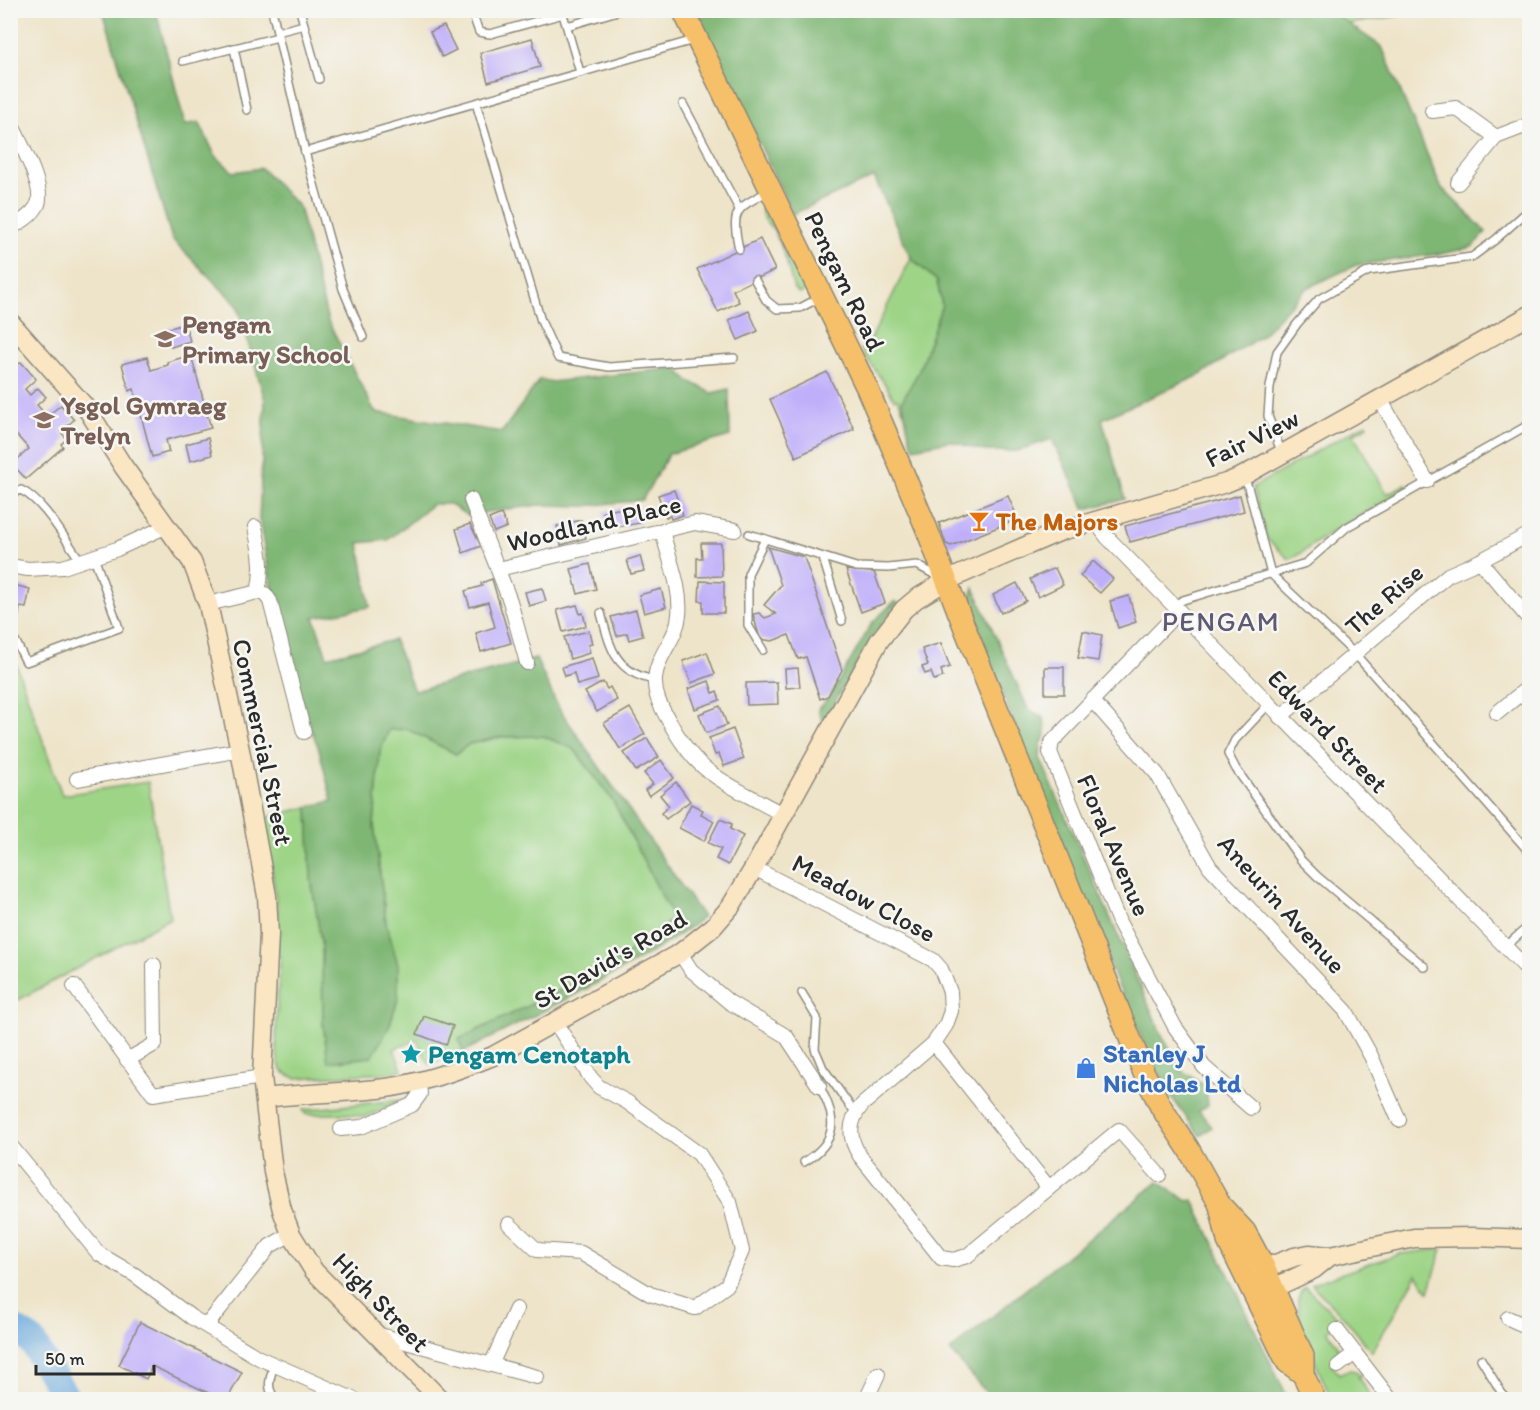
<svg xmlns="http://www.w3.org/2000/svg" width="1540" height="1410" viewBox="0 0 1540 1410" font-family="Itim,sans-serif">
<style>
.green{fill:#9dd486;stroke:#648058;stroke-width:1.5}
.forest{fill:#7eb673;stroke:#54704f;stroke-width:1.5}
.lines{fill:none;stroke-linecap:round;stroke-linejoin:round}
.river{stroke:#69a8dc;stroke-width:28}
.building{fill:#bfaffa}
.lane-casing{stroke:#8c887a;stroke-width:10}
.street-casing{stroke:#8c887a;stroke-width:16}
.secondary-casing{stroke:#8c887a;stroke-width:21}
.primary-casing{stroke:#8c887a;stroke-width:24}
.lane{stroke:#fff;stroke-width:7}
.street{stroke:#fff;stroke-width:14}
.secondary{stroke:#fbe6c4;stroke-width:18}
.primary{stroke:#f6c06b;stroke-width:21}
.labels{text-anchor:middle;dominant-baseline:central;stroke-width:5;stroke-linejoin:round;paint-order:stroke}
.street-label{font-size:26px;fill:#2b2b2b;stroke:#f6f6f2}
.education-label{font-size:26px;font-weight:bold;fill:#785e54;stroke:#f6f6f2;text-anchor:start}
.food-label{font-size:26px;font-weight:bold;fill:#c56008;stroke:#f6f6f2;text-anchor:start}
.shop-label{font-size:26px;font-weight:bold;fill:#366cbe;stroke:#f6f6f2;text-anchor:start}
.culture-label{font-size:26px;font-weight:bold;fill:#0d838f;stroke:#f6f6f2;text-anchor:start}
.quarter-label{font-size:28px;letter-spacing:1.5px;fill:#5f5973;stroke:#f6f6f2}
</style>
<rect width="100%" height="100%" fill="#f6f6f2"/>
<filter id="ink" filterUnits="userSpaceOnUse"><feTurbulence type="fractalNoise" baseFrequency=".0167" numOctaves="2"/><feDisplacementMap in="SourceGraphic" scale="12" xChannelSelector="R" yChannelSelector="G"/><feConvolveMatrix kernelMatrix="1 2 1 2 8 2 1 2 1" color-interpolation-filters="sRGB"/></filter>
<filter id="wash" filterUnits="userSpaceOnUse"><feTurbulence type="fractalNoise" baseFrequency=".008" numOctaves="4" result="noise"/><feDisplacementMap in="SourceGraphic" scale="24" xChannelSelector="R" yChannelSelector="G"/><feGaussianBlur stdDeviation="1.35" result="paint"/><feColorMatrix in="noise" values="0 0 0 0 0 0 0 0 0 0 0 0 0 0 0 0 0 1.4 0 .05"/><feComposite in="paint" operator="in"/></filter>
<g filter="url(#wash)">
<rect width="100%" height="100%" fill="#eee4c9"/>
<g class="green">
<polygon points="1330,11 1427,11 1349,24"/>
<path d="M763 205 804 291 802 293H799L794 289C788 268 784 248 773 230 767 222 758 215 763 205Z"/>
<path d="M911 258 937 281 942 305 919 371 902 401 904 413 898 399H894C885 381 871 367 861 349L868 345Z"/>
<polygon points="1367,423 1368,426 1353,434 1387,494 1406,484 1408,488 1330,533 1295,557 1289,559 1267,539 1253,487"/>
<polygon points="11,650 62,795 148,782 170,918 11,1004"/>
<path d="M407 729 456 754 469 744 501 737 543 736 574 749 613 801 673 918 653 936 603 970 460 1039 463 1052 429 1064 417 1040 394 1049 402 1070 388 1073 296 1078C290 1076 284 1074 281 1069 271 1052 279 979 281 957L277 956 278 913 264 818 308 807 311 878 322 948 323 1025 398 965 386 923 374 825 380 751 389 730Z"/>
<polygon points="410,1099 389,1106 365,1117 347,1114 305,1114 303,1110"/>
<polygon points="1442,1249 1429,1292 1417,1275 1372,1352 1344,1317 1311,1284 1398,1254"/>
<path d="M1305 1287 1340 1320 1327 1331 1337 1344 1339 1352 1331 1364 1339 1374C1347 1369 1354 1368 1361 1375L1358 1377 1372 1399H1331C1322 1376 1295 1323 1298 1299 1299 1294 1302 1290 1305 1287Z"/>
</g>
<g class="forest">
<polygon points="719,10 1330,11 1382,47 1441,187 1486,232 1472,247 1446,253 1356,265 1307,288 1261,336 1200,375 1102,419 1125,499 1085,509 1052,439 1017,451 985,451 950,441 914,448 910,439 902,401 919,371 942,305 937,281 911,258 874,177 793,214 699,18"/>
<path d="M103 11H156L185 125 199 122 215 155 233 172 261 168 299 207 328 321 375 412 502 432 540 379 551 382 676 368 689 381 712 393 729 389 730 436 669 454 642 500 585 506 539 505 466 515 450 504H433L388 540 359 543 370 607 314 617 327 657 394 640 414 691 536 659 558 707 703 917C673 941 640 959 606 978 559 1003 511 1028 463 1052L459 1039 603 970 653 936 673 918 613 801 574 749 543 736 501 737 469 744 456 754 407 729 389 730 380 751 374 825 386 923 398 965V999L389 1027 372 1057 328 1062 323 1025 322 948 311 878 308 807 332 801 319 749 304 710 269 574 259 519 265 400 237 305 172 239Z"/>
<polygon points="974,588 1028,709 1044,718 1046,735 1041,744 1040,758 1160,1031 1181,1070 1206,1086 1208,1105 1199,1111 1212,1127 1200,1136 1173,1099 1150,1057 1119,987 1023,749 970,606 969,600"/>
<polygon points="895,601 898,603 872,636 823,723 818,709 829,698 872,623"/>
<polygon points="1158,1182 1188,1201 1193,1200 1288,1399 992,1399 950,1351"/>
</g>
<g class="lines">
<polyline class="river" points="10,1327 31,1340 67,1400"/>
</g>
<g id="blocks">
<g class="building">
<polygon points="444,26 456,50 442,57 430,32"/>
<polygon points="532,38 540,67 488,82 480,53"/>
<polygon points="760,239 775,270 733,290 739,302 718,312 697,269"/>
<polygon points="749,311 758,331 738,340 729,320"/>
<polygon points="185,324 190,341 171,347 166,329"/>
<polygon points="191,355 211,428 166,440 169,452 152,457 134,389 129,391 122,364 147,357 151,370 168,365 167,362"/>
<polygon points="21,362 36,379 25,389 30,395 38,388 46,397 37,405 47,416 61,405 74,420 60,431 67,439 61,444 63,447 26,479 12,464 29,449 10,428 10,371"/>
<polygon points="827,372 854,429 796,457 770,399"/>
<polygon points="208,438 212,455 190,461 186,444"/>
<polygon points="674,490 683,515 671,519 670,516 666,517 658,495"/>
<polygon points="1240,495 1244,511 1130,542 1125,526"/>
<polygon points="1008,496 1018,519 951,546 946,544 939,523"/>
<polygon points="636,505 640,523 606,529 603,512"/>
<polygon points="501,514 507,527 494,532 489,519"/>
<polygon points="581,520 586,538 561,545 557,526"/>
<polygon points="470,524 481,546 463,553 456,529"/>
<polygon points="701,543 721,543 722,576 697,577 697,558 702,558"/>
<polygon points="768,547 804,557 842,670 828,696 820,699 806,657 798,659 789,635 772,641 760,639 753,614 759,613 765,618 776,614 764,605 781,585"/>
<polygon points="640,556 644,571 631,574 627,560"/>
<polygon points="1093,561 1113,579 1100,593 1080,576"/>
<polygon points="590,564 596,589 578,594 571,569"/>
<polygon points="1055,568 1063,585 1038,597 1030,579"/>
<polygon points="846,570 874,572 885,603 861,612"/>
<polygon points="492,579 511,643 481,652 476,633 495,627 488,602 470,607 465,591 482,586 481,583"/>
<polygon points="700,581 724,582 724,613 703,613 703,601 699,601"/>
<polygon points="1017,583 1026,601 1001,613 993,595"/>
<polygon points="10,584 30,589 26,608 20,607 18,618 10,617"/>
<polygon points="542,588 546,601 529,606 525,592"/>
<polygon points="661,589 666,607 644,613 639,595"/>
<polygon points="1129,596 1136,622 1118,628 1110,601"/>
<polygon points="577,605 580,614 583,613 586,626 563,632 557,610"/>
<polygon points="636,610 643,636 629,640 627,633 617,636 611,617"/>
<polygon points="589,631 592,644 588,645 590,653 570,659 564,637"/>
<polygon points="1083,631 1102,635 1098,661 1078,658"/>
<polygon points="941,643 950,667 941,670 943,677 934,680 931,672 925,674 922,667 928,665 922,649"/>
<polygon points="707,652 715,674 691,683 683,661"/>
<polygon points="592,658 598,679 577,685 574,673 565,676 562,667"/>
<rect x="1045" y="667" width="19" height="27"/>
<polygon points="798,668 800,687 786,688 785,669"/>
<polygon points="709,681 713,693 717,691 720,700 695,709 688,689"/>
<polygon points="603,682 607,689 610,687 617,700 597,712 585,692"/>
<polygon points="777,682 778,704 747,705 746,683"/>
<polygon points="720,706 727,725 706,733 699,714"/>
<polygon points="630,708 645,734 620,749 604,723"/>
<polygon points="733,729 744,759 724,766 719,754 715,755 709,738"/>
<polygon points="647,738 659,757 636,771 624,753"/>
<polygon points="661,760 674,778 649,796 645,790 653,784 644,773"/>
<polygon points="676,782 690,801 666,819 661,813 669,806 660,795"/>
<polygon points="691,804 703,810 701,814 714,821 704,841 679,828"/>
<polygon points="720,819 732,824 730,829 743,836 728,865 716,859 721,849 708,843"/>
<polygon points="424,1016 453,1026 446,1045 417,1034"/>
<polygon points="140,1322 242,1372 227,1400 223,1400 152,1366 146,1379 119,1365"/>
</g>
</g>
</g>
<g filter="url(#ink)">
<use href="#blocks" fill-opacity="0" stroke="#8c887a" stroke-width="1.5"/>
<g class="lines">
<defs>
<g id="lane">
<polyline points="272,10 305,152 687,42 693,38"/>
<polyline points="300,10 304,25"/>
<polyline points="471,10 479,32 490,34 563,14"/>
<polyline points="562,11 580,72"/>
<polyline points="567,26 621,10"/>
<polyline points="277,32 304,25 319,79"/>
<polyline points="234,48 247,110"/>
<polyline points="183,61 278,37"/>
<polyline points="476,103 541,321 558,358 609,367 734,358"/>
<polyline points="683,104 739,209"/>
<polyline points="305,152 343,289 363,337"/>
<path d="M739 249C731 210 735 209 769 191"/>
<polyline points="755,280 766,300 777,309 800,308 819,298"/>
<polyline points="1282,454 1268,416 1270,387 1277,352 1297,324 1319,299 1369,271 1472,257 1495,240 1530,209"/>
<polyline points="1243,476 1248,487 1271,574 1356,655 1530,853"/>
<path d="M10 494 21 490C45 502 65 540 81 561"/>
<polyline points="749,534 856,567 888,568 917,565 939,577"/>
<polyline points="823,558 842,621"/>
<polyline points="1174,605 1183,600 1306,563 1347,527 1530,424"/>
<path d="M601 613C610 647 615 673 655 680"/>
<polyline points="10,644 16,642 26,662 119,628 94,557"/>
<polyline points="763,650 748,625 748,574 765,539"/>
<polyline points="1268,705 1235,740 1228,754 1236,769 1301,860 1317,876 1425,967"/>
<polyline points="1505,947 1530,925"/>
<polyline points="802,993 817,1018 815,1049 823,1068 850,1106 857,1112"/>
<path d="M804 1162C838 1142 838 1118 819 1086"/>
<polyline points="1481,1359 1506,1400"/>
<path d="M274 1365C270 1378 265 1389 277 1400"/>
<polyline points="320,1387 325,1400"/>
</g>
<g id="street">
<polyline points="1432,111 1456,108 1496,137 1530,124"/>
<path d="M10 121C18 139 45 186 38 204 33 215 21 222 10 228"/>
<polyline points="1458,183 1496,137"/>
<polyline points="1380,399 1427,481"/>
<polyline points="471,500 510,601 527,663"/>
<polyline points="1098,519 1101,529 1107,537 1530,972"/>
<path d="M255 527C260 552 264 567 258 592L265 594 270 601 304 732"/>
<path d="M662 530C668 557 682 588 679 615 677 639 657 654 655 679 654 695 661 707 669 721 692 762 706 773 747 795 759 801 771 809 784 814"/>
<polyline points="1480,561 1530,620"/>
<polyline points="10,566 28,569 63,567 117,549 167,526"/>
<polyline points="498,569 695,523 735,530"/>
<polyline points="208,604 258,592"/>
<polyline points="1179,611 1052,742 1050,752 1119,922 1175,1027 1204,1067 1251,1108"/>
<polyline points="1092,700 1157,774 1210,867 1346,1011 1371,1056 1399,1120"/>
<polyline points="1497,713 1530,686"/>
<polyline points="1280,717 1448,575 1480,561 1530,534"/>
<polyline points="77,779 240,750"/>
<path d="M754 868 933 960 941 969 950 992 951 1011 946 1025 934 1043 862 1105C848 1122 848 1138 860 1156L941 1258 953 1260 967 1256 1119 1130 1159 1175"/>
<polyline points="680,953 691,970 729,1002 786,1036 819,1086"/>
<polyline points="74,986 153,1094 262,1077"/>
<polyline points="934,1043 1049,1188"/>
<polyline points="127,1060 155,1044 154,965"/>
<polyline points="341,1129 361,1127 412,1105 420,1094 419,1082"/>
<polyline points="10,1145 99,1254 135,1275 191,1317 259,1358 355,1400"/>
<polyline points="509,1224 537,1250 581,1253 650,1294 695,1308 727,1285 742,1251 730,1202 699,1154 627,1102 599,1087 591,1078 555,1022"/>
<polyline points="1508,1318 1530,1328"/>
<polyline points="207,1325 270,1246 291,1234"/>
<polyline points="1337,1330 1391,1400"/>
<polyline points="376,1334 537,1377"/>
<polyline points="491,1365 516,1309"/>
<polyline points="1338,1366 1355,1353"/>
<polyline points="866,1400 878,1374"/>
</g>
<g id="secondary">
<polyline points="10,322 87,409 123,466 192,562 208,604 240,750 267,896 269,934 262,1077 273,1172 282,1210 291,1234 314,1271 441,1400"/>
<path d="M265 1098C305 1093 346 1093 386 1088 423 1083 459 1070 493 1056L680 953 713 927 731 906 754 868 879 641 904 609 916 599 946 581 984 564 1061 531 1226 483 1243 476 1530 315"/>
<polyline points="1252,1273 1294,1257 1309,1254 1330,1256 1414,1238 1473,1237 1530,1239"/>
<polyline points="1261,1294 1314,1269 1330,1256"/>
</g>
<g id="primary">
<polyline points="683,10 867,388 926,527 960,616 1144,1073 1161,1107 1188,1148 1220,1205 1245,1232 1264,1267 1303,1356 1303,1374 1315,1400"/>
<polyline points="1220,1206 1228,1241 1287,1362 1303,1374"/>
</g>
</defs>
<use href="#lane" class="lane-casing"/>
<use href="#street" class="street-casing"/>
<use href="#secondary" class="secondary-casing"/>
<use href="#primary" class="primary-casing"/>
<use href="#lane" class="lane"/>
<use href="#street" class="street"/>
<use href="#secondary" class="secondary"/>
<use href="#primary" class="primary"/>
</g>
</g>
<defs>
<symbol id="school-bare" viewBox="-9 -9 18 18"><path d="M0-5L7-2L0 1L-7-2ZM-4 1L0 2.5L4 1V4Q0 6-4 4Z" fill="#8d6e63" stroke="#f6f6f2" stroke-width="2.5" paint-order="stroke"/></symbol>
<symbol id="bar-bare" viewBox="-9 -9 18 18"><path d="M-6-5H6L.8 .8V4.5H3.5V6h-7V4.5H-.8V.8Z" fill="#e8710a" stroke="#f6f6f2" stroke-width="2.5" paint-order="stroke"/></symbol>
<symbol id="sight-bare" viewBox="-9 -9 18 18"><path d="M0-6L1.8-2.2L6-1.7L2.9 1.2L3.7 5.4L0 3.3L-3.7 5.4L-2.9 1.2L-6-1.7L-1.8-2.2Z" fill="#0f9aa8" stroke="#f6f6f2" stroke-width="2.5" paint-order="stroke"/></symbol>
<symbol id="shop-bare" viewBox="-9 -9 18 18"><path d="M-5-2.5h2.3a2.7 3.5 0 0 1 5.4 0H5L5.5 6h-11ZM-1.5-2.5h3a1.5 2.3 0 0 0-3 0Z" fill="#3f7fe0" stroke="#f6f6f2" stroke-width="2.5" paint-order="stroke"/></symbol>
</defs>
<g fill-rule="evenodd">
<use href="#school-bare" x="150" y="324" width="30" height="30"/>
<use href="#school-bare" x="29" y="405" width="30" height="30"/>
<use href="#bar-bare" x="964" y="506" width="30" height="30"/>
<use href="#sight-bare" x="396" y="1039" width="30" height="30"/>
<use href="#shop-bare" x="1071" y="1053" width="30" height="30"/>
</g>
<g class="labels">
<g class="street-label">
<text transform="translate(845 281) rotate(64)">Pengam Road</text>
<text transform="translate(1252 438) rotate(-26)">Fair View</text>
<text transform="translate(594 523) rotate(-13)">Woodland Place</text>
<text transform="translate(1384 599) rotate(-41)">The Rise</text>
<text transform="translate(1328 731) rotate(46)">Edward Street</text>
<text transform="translate(263 742) rotate(78)">Commercial Street</text>
<text transform="translate(1114 845) rotate(67)">Floral Avenue</text>
<text transform="translate(864 898) rotate(28)">Meadow Close</text>
<text transform="translate(1282 904) rotate(48)">Aneurin Avenue</text>
<text transform="translate(610 959) rotate(-30)">St David's Road</text>
<text transform="translate(381 1302) rotate(46)">High Street</text>
</g>
<g class="education-label">
<text x="182" y="324">Pengam<tspan x="182" dy="30">Primary School</tspan></text>
<text x="61" y="405">Ysgol Gymraeg<tspan x="61" dy="30">Trelyn</tspan></text>
</g>
<g class="food-label">
<text x="996" y="521">The Majors</text>
</g>
<g class="shop-label">
<text x="1103" y="1053">Stanley J<tspan x="1103" dy="30">Nicholas Ltd</tspan></text>
</g>
<g class="culture-label">
<text x="428" y="1054">Pengam Cenotaph</text>
</g>
<g class="quarter-label">
<text x="1221" y="621">PENGAM</text>
</g>
</g>
<rect width="1540" height="1410" fill="none" stroke="#f6f6f2" stroke-width="36"/>
<path d="M36 1365v9h118v-9" fill="none" stroke="#2b2b2b" stroke-width="3"/>
<text x="45" y="1365" font-size="18" fill="#2b2b2b" stroke="#f6f6f2" stroke-width="4.5" paint-order="stroke">50 m</text>
</svg>
